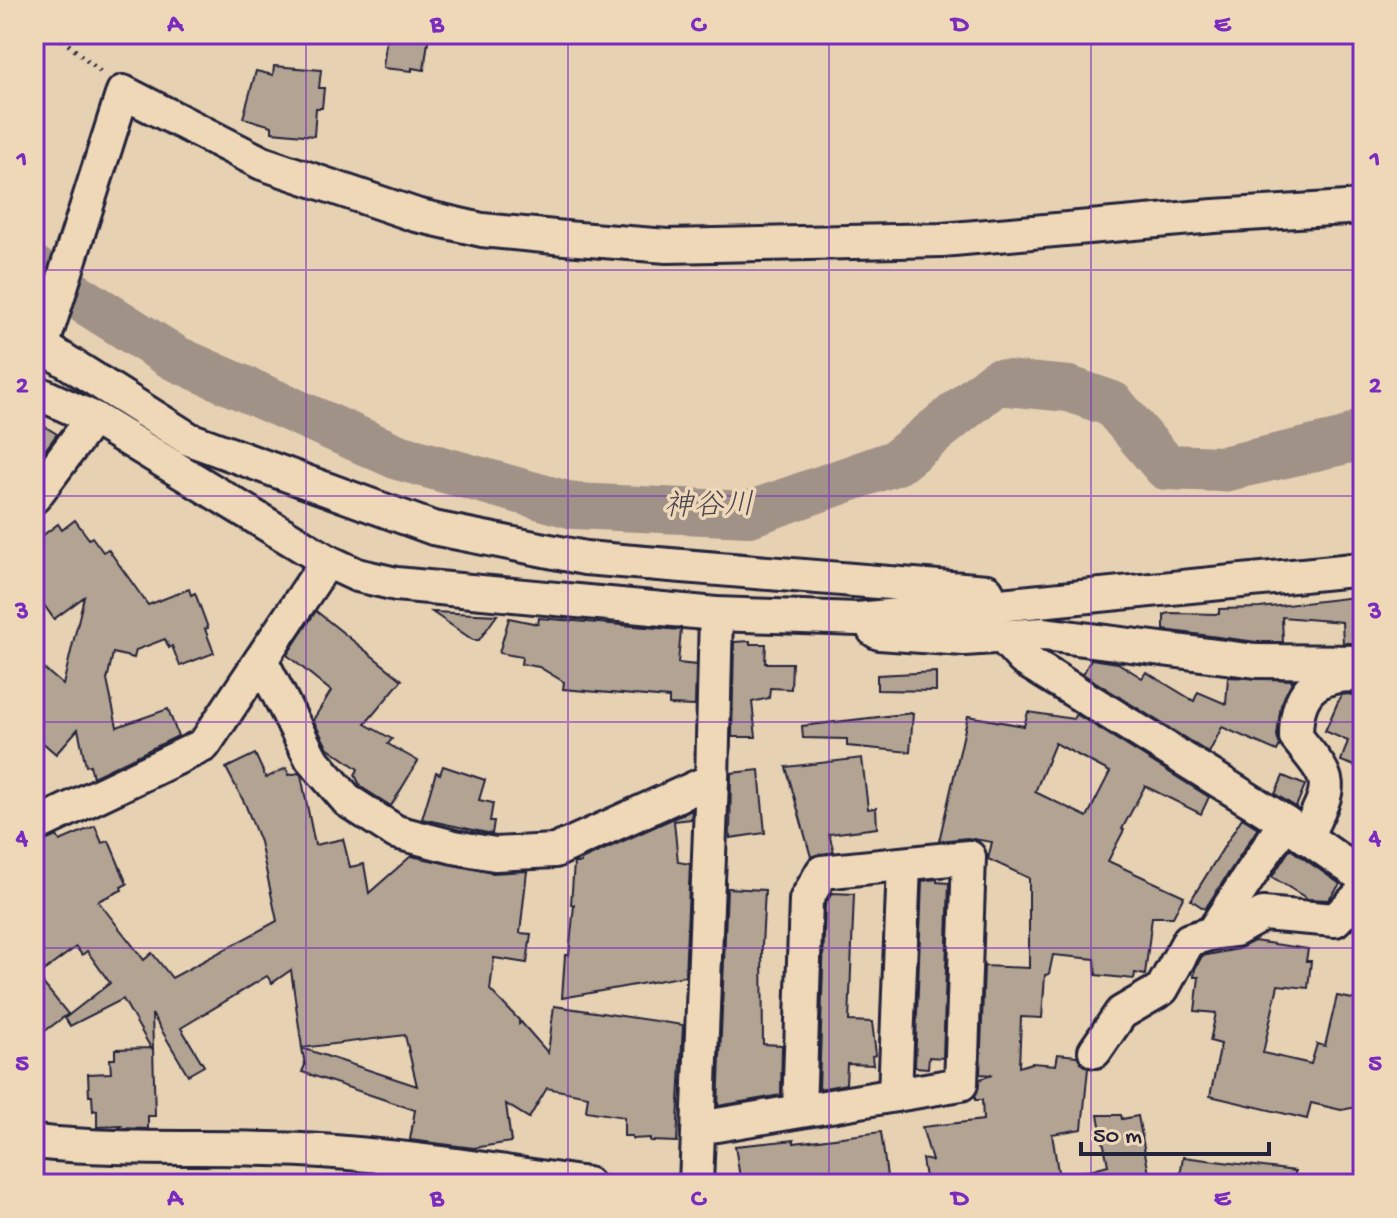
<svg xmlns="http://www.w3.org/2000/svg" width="1397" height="1218" viewBox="0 0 1397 1218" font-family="'Gochi Hand','Klee One',sans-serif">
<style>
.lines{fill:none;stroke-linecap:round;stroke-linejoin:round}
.river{stroke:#a19288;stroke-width:46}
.building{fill:#b2a393;stroke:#22223b;stroke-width:2;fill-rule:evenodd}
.minor-casing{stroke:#22223b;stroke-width:38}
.path{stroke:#22223b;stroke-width:5;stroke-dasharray:2 6;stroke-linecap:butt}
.minor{stroke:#efd8b8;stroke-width:32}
.grid{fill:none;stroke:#7b2cbf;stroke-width:2;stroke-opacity:0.55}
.labels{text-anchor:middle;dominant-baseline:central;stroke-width:7;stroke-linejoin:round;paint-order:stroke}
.water-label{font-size:30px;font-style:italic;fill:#484452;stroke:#efd8b8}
.neatline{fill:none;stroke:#7b2cbf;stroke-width:3}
.grid-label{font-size:26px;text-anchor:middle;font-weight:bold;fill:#7b2cbf}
</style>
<rect width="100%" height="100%" fill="#e7d1b3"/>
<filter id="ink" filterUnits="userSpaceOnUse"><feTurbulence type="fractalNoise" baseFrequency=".0125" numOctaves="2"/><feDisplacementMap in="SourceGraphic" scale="16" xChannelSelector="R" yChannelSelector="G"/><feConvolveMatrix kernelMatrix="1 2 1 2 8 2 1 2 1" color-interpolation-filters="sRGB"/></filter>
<g filter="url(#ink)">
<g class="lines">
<polyline class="river" points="34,269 175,358 398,457 574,506 749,514 897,462 996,382 1069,389 1112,404 1166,467 1223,469 1346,441 1363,431"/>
</g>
<g class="building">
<polygon points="387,34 429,34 424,70 412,68 412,71 383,68"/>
<polygon points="274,66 321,70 319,88 324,88 322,108 316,108 314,136 272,132 272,126 243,118 256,71 273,75"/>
<polygon points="34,420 57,434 34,465"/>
<polygon points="75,520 89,539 92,537 103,552 108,549 148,605 189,589 191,595 195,593 208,628 205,629 214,653 180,666 172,646 169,648 165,639 136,650 134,658 113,653 107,680 117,727 168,709 178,736 93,777 90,765 86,766 78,729 56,754 34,735 34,660 63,685 84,597 54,619 34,591 34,542 58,524 62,530"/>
<polygon points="1363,596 1363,643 1343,643 1342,622 1282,617 1283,642 1257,642 1164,630 1164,615 1169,613 1219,614 1219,609 1260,608"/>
<polygon points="316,611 402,680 365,724 392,739 388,744 418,761 391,806 361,787 355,775 358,769 327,747 313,720 331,691 287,655"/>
<polygon points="432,612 497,615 479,640 473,640"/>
<polygon points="509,618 538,624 539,618 681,630 678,663 696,665 695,706 669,705 669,698 563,689 564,682 539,667 521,664 522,657 499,653"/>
<polygon points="750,641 750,644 766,644 765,663 792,663 791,689 770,688 769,698 752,702 756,737 732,737 734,642"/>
<polygon points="1091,659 1118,663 1142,678 1146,672 1194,701 1198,692 1226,704 1228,677 1293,680 1281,705 1277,736 1280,745 1277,751 1222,727 1209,753 1083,674"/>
<polygon points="936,672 936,691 877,690 877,675"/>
<polygon points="1349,694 1363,699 1363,769 1341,761 1348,741 1325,731 1341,695"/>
<path d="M1028 712 1073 719 1076 714 1209 797 1201 814 1145 786 1122 829 1124 830 1108 861 1184 896 1173 917H1152L1145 975 1135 973 1134 979 1096 975 1095 959 1053 955 1049 974 1045 975 1042 1018 1021 1017 1019 1067 1032 1063 1056 1065 1058 1054 1077 1056 1088 1068 1082 1129 1052 1134 1060 1184H926L922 1159 932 1161 922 1127 983 1120 982 1100H975V1096L980 1079 992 1075 980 1074 984 966 1029 968V878L988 859 992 842 967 838 939 841 968 716 1024 726ZM1055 743 1110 772 1087 817 1035 792Z"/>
<polygon points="913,713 910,752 847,746 847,739 803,738 802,726"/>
<polygon points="255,754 266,778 286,768 289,775 298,773 301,775 315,845 343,839 350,867 364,864 369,893 411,856 492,873 527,871 520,933 531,934 527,963 494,958 490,990 519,1020 519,1024 521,1022 548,1053 554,1006 683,1025 677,1142 650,1141 650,1138 632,1139 632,1136 624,1136 624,1117 586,1111 588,1096 547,1088 529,1118 506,1104 511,1142 474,1148 410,1140 415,1110 302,1072 305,1065 302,1048 417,1086 405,1035 302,1048 291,970 272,983 267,976 181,1028 204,1066 188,1075 152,1014 155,1116 148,1116 148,1129 119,1128 121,1126 97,1127 97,1110 93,1111 92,1096 89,1096 88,1074 111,1073 110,1059 115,1059 115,1049 151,1048 123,999 70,1026 65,1018 110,983 87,951 82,955 76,947 37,976 68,1014 34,1039 34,845 57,836 60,841 95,826 102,843 109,841 127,884 121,887 122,890 98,901 144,960 152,953 172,978 277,921 260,842 245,804 226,768"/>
<polygon points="862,758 868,809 876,808 877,828 829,834 834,852 811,857 786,767"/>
<polygon points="443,766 485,780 479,800 493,803 490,821 494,821 492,834 422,819 436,772 440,774"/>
<polygon points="759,770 765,833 730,838 731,773"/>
<polygon points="1283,776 1305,785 1296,807 1275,794"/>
<polygon points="692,810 691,819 674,821 678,862 690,864 685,976 562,998 565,955 569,955 574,905 571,904 574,863 581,863 581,860"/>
<polygon points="1242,818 1258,828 1205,909 1191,900"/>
<polygon points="1290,849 1340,884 1328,900 1308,899 1272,877"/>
<polygon points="937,879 937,882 949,883 943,1058 929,1057 928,1068 915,1067 922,881"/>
<polygon points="727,888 765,890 762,946 763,1044 782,1045 781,1095 718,1106"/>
<polygon points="832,893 854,894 849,1021 872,1022 876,1055 872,1056 873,1065 847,1064 846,1084 819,1089 825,905"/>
<polygon points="1254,941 1308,949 1306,961 1311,961 1308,988 1278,985 1263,1053 1311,1064 1317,1044 1325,1046 1337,996 1363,1001 1363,1106 1341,1110 1311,1103 1307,1119 1210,1096 1221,1044 1210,1041 1216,1013 1195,1011 1199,977 1194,977 1195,969 1202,956 1238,949"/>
<polygon points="1098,1115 1121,1115 1122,1119 1138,1116 1151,1184 1061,1184 1060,1178 1108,1165"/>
<polygon points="881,1132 888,1184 741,1184 735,1146 794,1140 794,1143"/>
<polygon points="1183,1157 1295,1171 1295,1184 1179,1184"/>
</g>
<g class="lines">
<defs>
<g id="minor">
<polyline points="34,341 189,439 433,528 585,558 987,591"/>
<polyline points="42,347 123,92 262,163 416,215 482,230 565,238 667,246 942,240 1214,216 1363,207"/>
<polyline points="34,391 93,418 327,561 357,575 396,584 716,614 858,619 1363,569"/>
<polyline points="34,497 93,418"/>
<polyline points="874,630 879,633 964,639 1044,634 1256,661 1363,662"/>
<polyline points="1002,636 1023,659 1285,822 1363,877"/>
<polyline points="261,660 311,758 348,801 396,832 454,847 495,854 555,851 712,780"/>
<polyline points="34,826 204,745 327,561"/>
<path d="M1306 837C1333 781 1335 785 1296 737 1296 694 1312 675 1355 675"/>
<polyline points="1212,933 1235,930 1263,914 1335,920 1363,892"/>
<polyline points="1095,1051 1121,1013 1162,989 1189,940 1212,933 1285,822"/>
<polyline points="895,1095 904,864"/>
<polyline points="699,1128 961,1084 969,857 822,872 806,900 799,1111"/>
<path d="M34 1142C129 1152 225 1145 321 1151 410 1157 499 1171 587 1184"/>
<polyline points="696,1184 712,780 716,614"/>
</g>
</defs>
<use href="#minor" class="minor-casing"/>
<polyline class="path" points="56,34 104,75"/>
<use href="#minor" class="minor"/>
</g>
</g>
<path class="grid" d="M306 34V1184M568 34V1184M829 34V1184M1091 34V1184M34 270H1363M34 496H1363M34 722H1363M34 948H1363"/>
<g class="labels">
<g class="water-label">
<text transform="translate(709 508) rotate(-1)">神谷川</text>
</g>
</g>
<rect width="1397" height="1218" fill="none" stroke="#efd8b8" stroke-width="88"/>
<path d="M1081 1142v12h188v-12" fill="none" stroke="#22223b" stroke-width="4"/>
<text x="1093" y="1142" font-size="24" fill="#22223b" stroke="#efd8b8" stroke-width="6" paint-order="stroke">50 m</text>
<rect x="44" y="44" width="1309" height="1130" class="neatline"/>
<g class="grid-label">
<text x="175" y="31">A</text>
<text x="437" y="31">B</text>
<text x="698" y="31">C</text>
<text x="960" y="31">D</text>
<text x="1222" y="31">E</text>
<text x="22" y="166">1</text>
<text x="1375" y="166">1</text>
<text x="22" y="392">2</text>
<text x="1375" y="392">2</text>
<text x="22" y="618">3</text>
<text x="1375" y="618">3</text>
<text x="22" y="844">4</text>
<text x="1375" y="844">4</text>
<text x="22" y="1070">5</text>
<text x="1375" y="1070">5</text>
<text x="175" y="1205">A</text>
<text x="437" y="1205">B</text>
<text x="698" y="1205">C</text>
<text x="960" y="1205">D</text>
<text x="1222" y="1205">E</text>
</g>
</svg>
